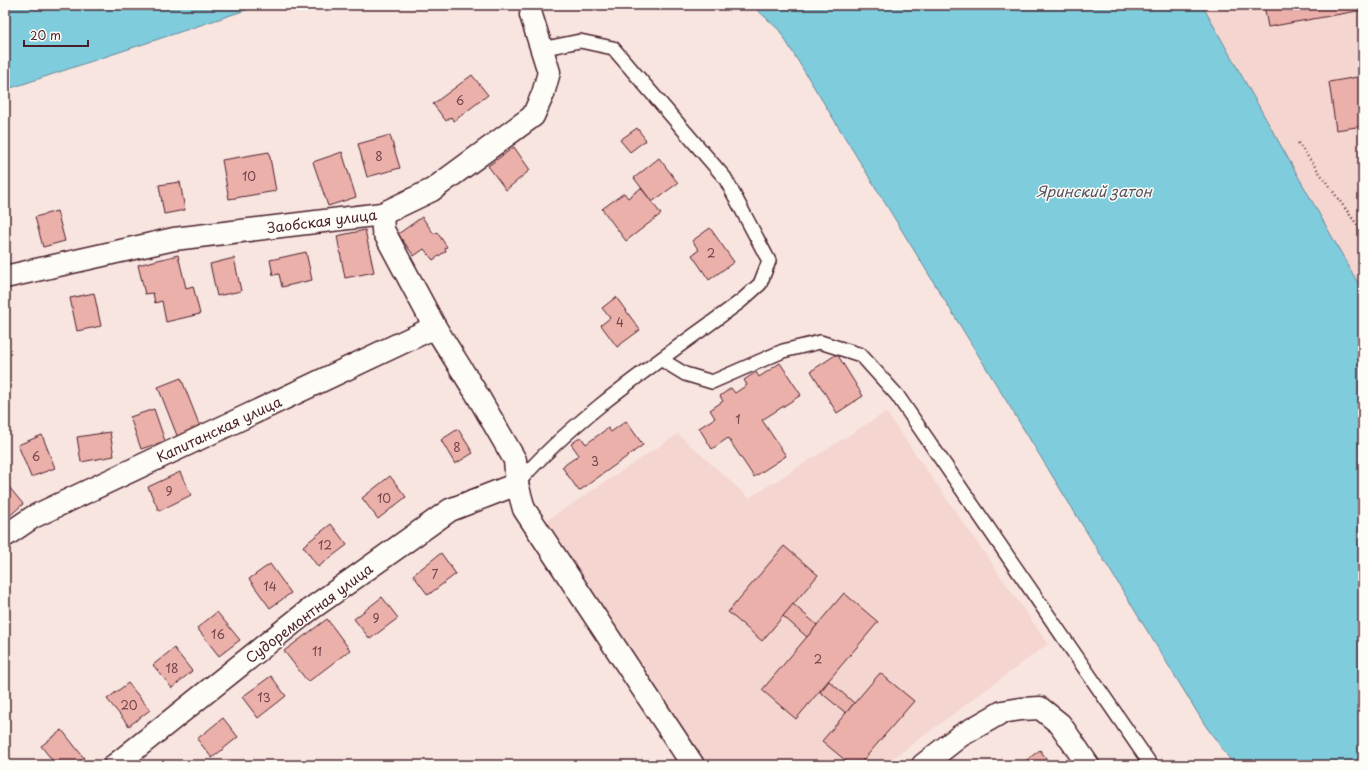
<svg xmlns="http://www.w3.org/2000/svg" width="1368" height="770" viewBox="0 0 1368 770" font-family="'Playpen Sans',sans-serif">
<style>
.built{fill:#f4d5d0}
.water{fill:#7fccdd;stroke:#6a8796}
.building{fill:#ebb0aa;stroke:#4a1f2b}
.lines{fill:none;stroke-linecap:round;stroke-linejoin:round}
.lane-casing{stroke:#4a1f2b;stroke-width:16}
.street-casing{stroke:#4a1f2b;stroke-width:25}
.path{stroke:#4a1f2b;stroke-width:2.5;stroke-dasharray:1 3;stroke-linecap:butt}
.lane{stroke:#fdfcf7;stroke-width:13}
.street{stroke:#fdfcf7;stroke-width:22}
.labels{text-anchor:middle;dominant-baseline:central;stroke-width:3;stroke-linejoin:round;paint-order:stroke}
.number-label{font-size:12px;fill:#72434b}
.street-label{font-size:14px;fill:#4a1f2b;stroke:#fdfcf7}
.water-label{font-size:15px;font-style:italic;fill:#5a5360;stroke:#fdfcf7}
</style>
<rect width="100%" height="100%" fill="#f8e5e0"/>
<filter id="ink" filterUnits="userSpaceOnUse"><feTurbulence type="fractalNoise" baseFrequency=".025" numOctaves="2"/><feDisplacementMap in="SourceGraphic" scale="8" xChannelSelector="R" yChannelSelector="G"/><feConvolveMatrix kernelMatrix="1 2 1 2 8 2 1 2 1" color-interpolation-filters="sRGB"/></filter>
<g filter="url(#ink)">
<g class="built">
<polygon points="1202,5 1363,5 1363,292"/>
<polygon points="886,412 1048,644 884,765 704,765 546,521 678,434 749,498"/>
</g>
<g class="water">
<polygon points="5,5 261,5 5,90"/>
<polygon points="752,5 1202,5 1363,292 1363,765 1234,765 1205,725 779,30"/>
</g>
<g class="building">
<polygon points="1264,5 1363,5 1363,10 1268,27"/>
<polygon points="472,75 488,95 454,121 451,117 446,121 433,104"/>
<polygon points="1363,76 1363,126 1336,130 1329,82"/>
<polygon points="637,128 646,140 630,152 620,140"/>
<polygon points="390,135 400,168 367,177 358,144"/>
<polygon points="514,147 530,170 506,190 488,166"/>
<polygon points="269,152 276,191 229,199 222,160"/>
<polygon points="342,152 356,197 328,206 313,162"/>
<polygon points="659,158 678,183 652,202 634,178"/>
<polygon points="180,182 185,210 164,214 159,185"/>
<polygon points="641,188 661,214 626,241 602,209 624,193 628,198"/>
<polygon points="57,211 65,241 43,247 35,217"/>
<polygon points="422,217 434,234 437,232 447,247 445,248 446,251 433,260 424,249 414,256 398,234"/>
<polygon points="710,228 734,262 709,280 692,255 699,250 692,241"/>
<polygon points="365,230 374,272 345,278 337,236"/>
<polygon points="306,252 312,280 282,287 279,274 273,275 270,260"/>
<polygon points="178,255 186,288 193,286 200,314 166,322 162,301 155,303 153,293 145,294 138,265"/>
<polygon points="234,258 241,291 217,296 210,264"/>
<polygon points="94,293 101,326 77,331 70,298"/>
<polygon points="616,297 640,330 617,347 601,325 610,318 602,308"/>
<polygon points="837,354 863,396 837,413 811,371"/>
<polygon points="780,363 801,395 762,420 786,456 754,477 728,438 712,449 699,428 715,418 710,410 723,401 720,396 731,388 735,393 747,385 744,380 756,372 759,377"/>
<polygon points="181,378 201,429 178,438 158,387"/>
<polygon points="154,409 165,441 141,449 130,417"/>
<polygon points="626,421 643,445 579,491 562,467 579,455 571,444 581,437 586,444 608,428 611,432"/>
<polygon points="458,429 473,453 455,464 441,440"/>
<polygon points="110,432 114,456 81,462 77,437"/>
<polygon points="42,435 55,468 31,477 18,445"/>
<polygon points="180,472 191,495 159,511 148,487"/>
<polygon points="390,476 406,497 378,519 362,498"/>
<polygon points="5,482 23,504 5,520"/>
<polygon points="331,524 347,545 318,567 303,546"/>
<polygon points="784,546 818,575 762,641 728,612"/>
<polygon points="441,553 456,574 428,595 413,575"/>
<polygon points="270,564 291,593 270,608 249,579"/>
<polygon points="844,593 878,622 796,719 762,690"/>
<polygon points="382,597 398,618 370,639 354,619"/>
<polygon points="793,604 817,625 807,637 783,616"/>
<polygon points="217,612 240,640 219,656 197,628"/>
<polygon points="327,619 350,650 308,682 284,651"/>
<polygon points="174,648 192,671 172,688 153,665"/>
<polygon points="880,673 914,701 859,765 851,765 822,741"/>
<polygon points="271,676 286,696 258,718 242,697"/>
<polygon points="829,681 854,703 846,713 820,692"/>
<polygon points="128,683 150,710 129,726 107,699"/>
<polygon points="223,718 238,737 212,758 197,739"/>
<polygon points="62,730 84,758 75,765 56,765 41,746"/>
<polygon points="1040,750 1051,765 1020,765"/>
</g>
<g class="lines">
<defs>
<g id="lane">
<polyline points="662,360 685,374 712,382 783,351 820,342 861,355 897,395 1151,765"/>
<path d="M517 484C577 414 667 356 741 301L760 284 769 261 725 178 613 48 580 41 541 49"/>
</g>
<g id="street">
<polyline points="382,214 383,230 435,327 475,391 515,460 517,484 524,509 693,765"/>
<polyline points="5,277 174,239 382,214 432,190 533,116 543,94 549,72 531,15"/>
<polyline points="5,536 33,517 435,327"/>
<polyline points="115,765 308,611 450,510 517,484"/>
<polyline points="923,765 960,736 1002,712 1021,709 1040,708 1060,724 1088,765"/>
</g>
</defs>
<use href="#lane" class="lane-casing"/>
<use href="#street" class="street-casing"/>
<polyline class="path" points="1298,143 1363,233"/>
<use href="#lane" class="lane"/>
<use href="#street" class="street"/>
</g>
</g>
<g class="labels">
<g class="number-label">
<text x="460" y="100">6</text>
<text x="379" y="156">8</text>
<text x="249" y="176">10</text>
<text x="711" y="253">2</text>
<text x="620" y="322">4</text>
<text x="738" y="419">1</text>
<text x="457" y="447">8</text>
<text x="36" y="456">6</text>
<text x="595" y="461">3</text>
<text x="169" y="491">9</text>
<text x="384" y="498">10</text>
<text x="325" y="545">12</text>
<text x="435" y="574">7</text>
<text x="270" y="586">14</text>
<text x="376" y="618">9</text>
<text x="218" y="634">16</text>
<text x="317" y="651">11</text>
<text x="818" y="659">2</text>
<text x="172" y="668">18</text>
<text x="264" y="697">13</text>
<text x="129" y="705">20</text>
</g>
<g class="street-label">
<text transform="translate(322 221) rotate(-7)">Заобская улица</text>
<text transform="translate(219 429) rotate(-25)">Капитанская улица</text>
<text transform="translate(309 613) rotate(-37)">Судоремонтная улица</text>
</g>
<g class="water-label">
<text x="1094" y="190">Яринский затон</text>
</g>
</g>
<rect width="1368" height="770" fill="none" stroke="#fdfcf7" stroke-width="20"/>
<rect x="10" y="10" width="1348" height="750" fill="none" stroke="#4a1f2b" stroke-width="1.5" filter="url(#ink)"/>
<path d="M24 40v6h64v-6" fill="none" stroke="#4a1f2b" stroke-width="2"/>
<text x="30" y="40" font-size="12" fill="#4a1f2b" stroke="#fdfcf7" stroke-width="3" paint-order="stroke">20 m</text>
</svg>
